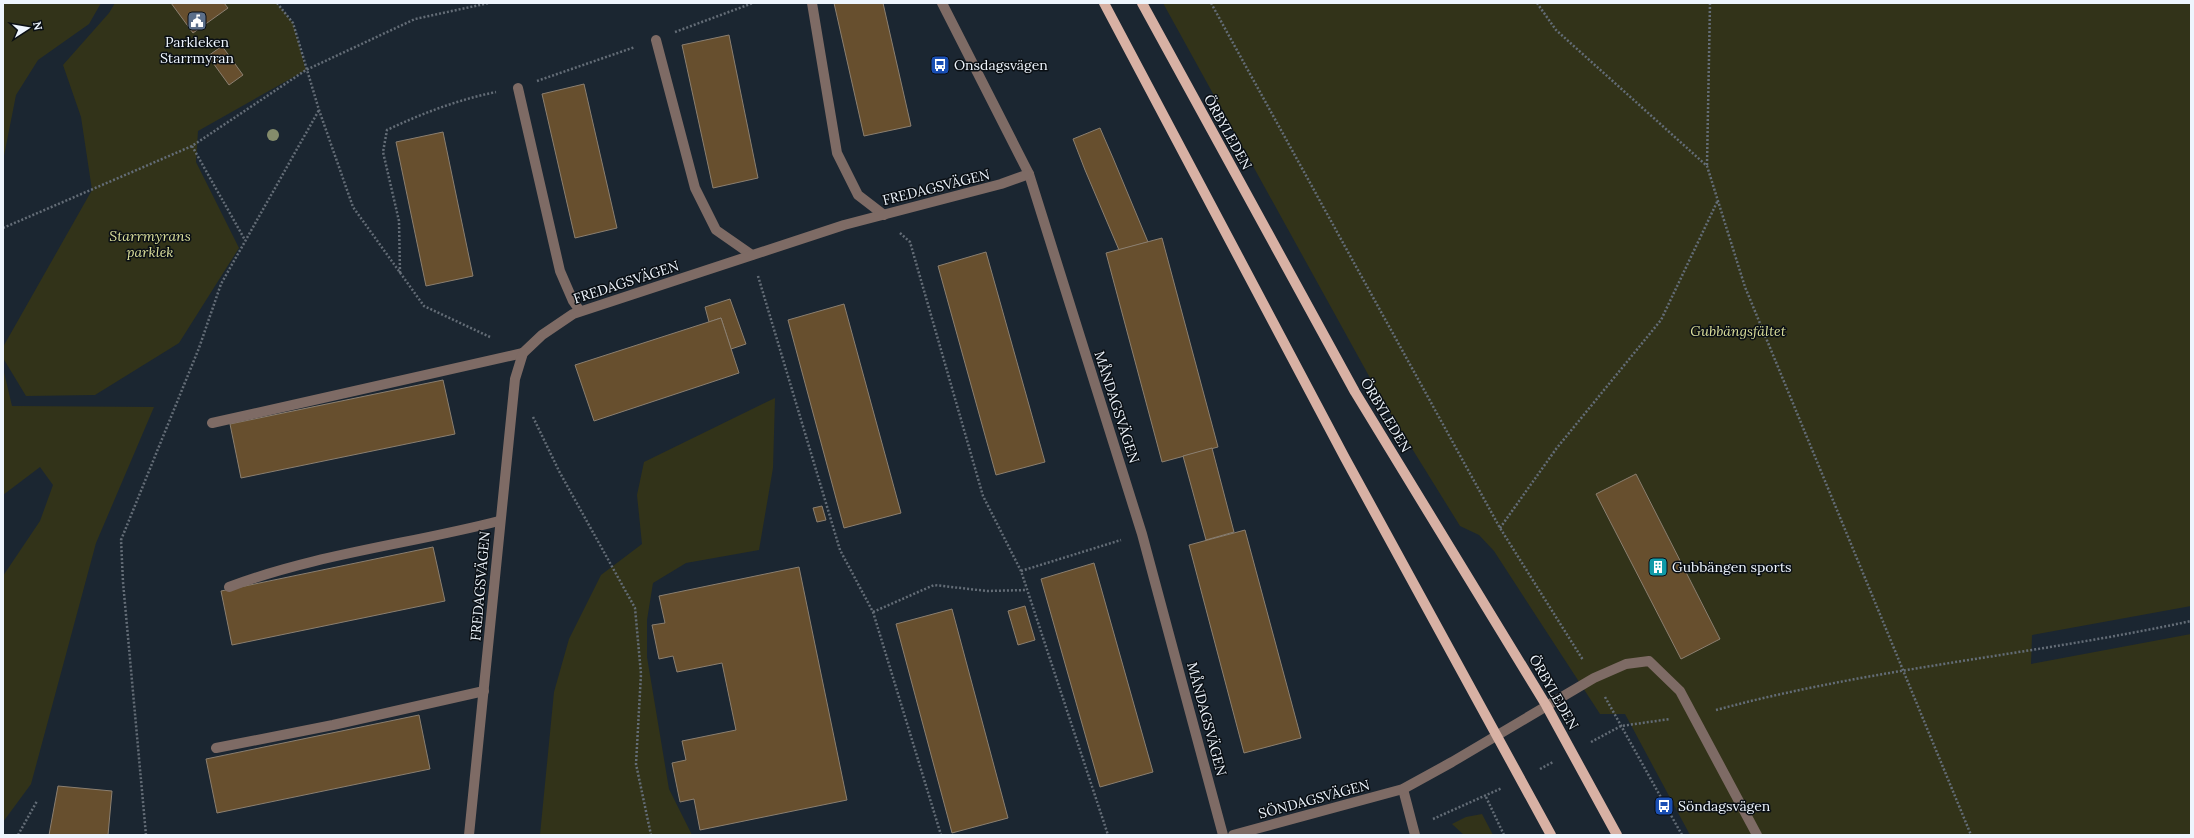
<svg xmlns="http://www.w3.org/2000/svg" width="2194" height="838" viewBox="0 0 2194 838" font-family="Lora,serif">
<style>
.green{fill:#323319}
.building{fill:#674f2e;stroke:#8b7f70}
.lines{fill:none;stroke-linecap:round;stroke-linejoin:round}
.path{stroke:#646d77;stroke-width:2.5;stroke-dasharray:2 2;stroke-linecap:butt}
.minor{stroke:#7e6b65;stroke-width:10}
.major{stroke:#d8b1a4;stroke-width:10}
.tree{fill:#858c6b}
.labels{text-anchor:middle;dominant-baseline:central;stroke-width:3;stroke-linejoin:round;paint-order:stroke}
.poi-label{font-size:14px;fill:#eef5fd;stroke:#0a0f14;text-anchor:start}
.street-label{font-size:14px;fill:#eef5fd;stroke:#0a0f14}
.park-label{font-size:14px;font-style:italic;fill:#dbdf9b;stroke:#0a0f14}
</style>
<rect width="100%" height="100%" fill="#1b2631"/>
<g class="green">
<polygon points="3,3 101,3 89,24 38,60 16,95 3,161"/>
<polygon points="115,3 277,3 293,23 306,70 198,131 196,162 239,248 179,343 95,395 26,396 3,358 3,347 92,190 81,117 63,65 109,13"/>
<polygon points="1163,3 2191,3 2191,606 2032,635 2031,664 2191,634 2191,835 1690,835 1625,714 1600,714 1494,551 1479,535 1460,526 1385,405"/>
<polygon points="3,368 12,406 154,407 96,543 31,784 3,822 3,576 40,521 53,485 40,467 3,495"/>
<polygon points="775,398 773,468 759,550 686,563 653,583 647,620 647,657 669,789 692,835 540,835 554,692 569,639 601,575 642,544 637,495 644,462"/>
<polygon points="1482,814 1493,835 1464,835 1452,824 1466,817"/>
</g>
<g class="building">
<polygon points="171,3 224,3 228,8 193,33"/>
<polygon points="834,3 883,3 911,126 864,136"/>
<polygon points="729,35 758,178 713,188 682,45"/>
<polygon points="222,46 243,75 229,85 208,56"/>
<polygon points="584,84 617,228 575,238 542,94"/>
<polygon points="1100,128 1113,158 1148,242 1119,250 1085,170 1073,139"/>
<polygon points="443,132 473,276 426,286 396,142"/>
<polygon points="1162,238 1218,447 1162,462 1106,253"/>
<polygon points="986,252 1045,462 996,475 938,266"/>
<polygon points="730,299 746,344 731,349 721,318 709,322 705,307"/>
<polygon points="844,304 901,513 844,528 788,320"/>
<polygon points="721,318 739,373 594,421 575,365"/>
<polygon points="443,380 455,434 241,478 230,424"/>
<polygon points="1212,448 1234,532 1206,540 1183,456"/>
<polygon points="1636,474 1720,639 1681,659 1596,494"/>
<polygon points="822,506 826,520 817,522 813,508"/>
<polygon points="1245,530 1301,738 1244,753 1189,545"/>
<polygon points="433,547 445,601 232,645 221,591"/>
<polygon points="1094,563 1153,772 1100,787 1041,579"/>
<polygon points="799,567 847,800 700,830 694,799 680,802 672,763 686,760 682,741 736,730 722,663 677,672 673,656 659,659 652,625 665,623 659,596"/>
<polygon points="1025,606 1035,640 1018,645 1008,611"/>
<polygon points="952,609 1008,818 952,833 896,624"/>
<polygon points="419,715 430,769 217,813 206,759"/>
<polygon points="58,786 112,791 108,835 39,835 49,835"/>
</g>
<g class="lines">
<g class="path">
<polyline points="277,3 293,23 319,110 353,207 424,306 490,337"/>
<polyline points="1211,3 1500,528 1583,660"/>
<polyline points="1537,3 1556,30 1707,166 1745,287 1971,835"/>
<polyline points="675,32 753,3"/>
<polyline points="537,81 635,47"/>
<polyline points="192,146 245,240"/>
<polyline points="1707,165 1710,3"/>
<polyline points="3,228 192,146 306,70 415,19 489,3"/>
<polyline points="900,233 910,242 983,496 1021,571 1108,835"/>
<path d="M400 273 399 221 383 152 387 130C423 113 457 100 496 92"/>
<polyline points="758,276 840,550 873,612 941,835"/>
<polyline points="533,417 559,471 635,608 641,674 636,764 651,835"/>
<polyline points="1500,528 1556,449 1661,320 1718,200"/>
<polyline points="1021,571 1121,540"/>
<polyline points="873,612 934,585 987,591 1027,590"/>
<polyline points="1605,697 1682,835"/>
<path d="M1716 710C1871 668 2034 655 2191 621"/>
<polyline points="1591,742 1621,726 1670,719"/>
<polyline points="1540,769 1553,762"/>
<polyline points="1486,797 1504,835"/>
<polyline points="1433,819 1502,788"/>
<polyline points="18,835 37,801"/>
<polyline points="146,835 123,582 121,540 199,348 221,284 319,110"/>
</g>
<g class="minor">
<polyline points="812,3 837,153 858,195 884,215"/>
<polyline points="942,3 1029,174 1142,534 1223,835"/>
<polyline points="656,40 695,188 716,230 752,255"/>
<polyline points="518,88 560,271 573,301 580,311"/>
<polyline points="212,423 523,353"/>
<path d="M229 587C316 554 410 544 499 521"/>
<polyline points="216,748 333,725 484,691"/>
<polyline points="1403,789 1415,835"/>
<polyline points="469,835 515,379 523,353 542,335 573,314 844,225 1001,184 1029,174"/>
<polyline points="1233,835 1403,789 1452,762 1594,678 1626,664 1649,661 1680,691 1757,835"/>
</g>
<g class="major">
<polyline points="1104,3 1345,458 1551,835"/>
<polyline points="1142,3 1355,392 1546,705 1617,835"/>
</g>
</g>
<circle class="tree" cx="273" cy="135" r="6"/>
<defs>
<symbol id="civic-square" viewBox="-11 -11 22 22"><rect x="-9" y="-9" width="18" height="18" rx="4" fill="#5c6f8a" stroke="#0a0f14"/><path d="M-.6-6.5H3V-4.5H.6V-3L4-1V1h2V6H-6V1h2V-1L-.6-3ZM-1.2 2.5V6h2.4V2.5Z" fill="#fff"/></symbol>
<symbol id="bus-square" viewBox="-11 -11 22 22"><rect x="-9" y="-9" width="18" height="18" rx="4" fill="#1a4fb4" stroke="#0a0f14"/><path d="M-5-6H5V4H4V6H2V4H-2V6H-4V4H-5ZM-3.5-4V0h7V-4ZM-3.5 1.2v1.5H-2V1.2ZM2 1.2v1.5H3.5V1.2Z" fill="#fff"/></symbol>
<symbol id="building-square" viewBox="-11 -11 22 22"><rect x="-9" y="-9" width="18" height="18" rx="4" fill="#0f9aa8" stroke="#0a0f14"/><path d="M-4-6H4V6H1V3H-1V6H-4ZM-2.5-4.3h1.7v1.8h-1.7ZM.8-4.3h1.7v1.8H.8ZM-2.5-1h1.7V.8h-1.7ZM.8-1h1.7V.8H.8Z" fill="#fff"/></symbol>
</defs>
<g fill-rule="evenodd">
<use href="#civic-square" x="186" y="10" width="22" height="22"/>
<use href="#bus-square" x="929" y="54" width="22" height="22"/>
<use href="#building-square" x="1647" y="556" width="22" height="22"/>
<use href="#bus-square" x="1653" y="795" width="22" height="22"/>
</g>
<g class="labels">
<g class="poi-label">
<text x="197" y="42" text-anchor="middle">Parkleken<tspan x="197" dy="16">Starrmyran</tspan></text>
<text x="954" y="65">Onsdagsvägen</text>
<text x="1672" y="567">Gubbängen sports</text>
<text x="1678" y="806">Söndagsvägen</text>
</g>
<g class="street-label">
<text transform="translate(1228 132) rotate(61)">ÖRBYLEDEN</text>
<text transform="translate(936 187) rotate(-14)">FREDAGSVÄGEN</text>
<text transform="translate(626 282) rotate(-18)">FREDAGSVÄGEN</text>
<text transform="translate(1117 407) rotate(72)">MÅNDAGSVÄGEN</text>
<text transform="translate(1386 415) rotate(59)">ÖRBYLEDEN</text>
<text transform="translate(480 586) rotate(-85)">FREDAGSVÄGEN</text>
<text transform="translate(1554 692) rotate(60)">ÖRBYLEDEN</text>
<text transform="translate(1207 719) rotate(75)">MÅNDAGSVÄGEN</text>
<text transform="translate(1314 799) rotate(-15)">SÖNDAGSVÄGEN</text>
</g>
<g class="park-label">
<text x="150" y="236">Starrmyrans<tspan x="150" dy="16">parklek</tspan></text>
<text x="1738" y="331">Gubbängsfältet</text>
</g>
</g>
<rect width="2194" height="838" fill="none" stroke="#eef5fd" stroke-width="8"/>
<g transform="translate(28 28) rotate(78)" stroke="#0a0f14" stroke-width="3" paint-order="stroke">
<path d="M0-3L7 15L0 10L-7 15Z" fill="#eef5fd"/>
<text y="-6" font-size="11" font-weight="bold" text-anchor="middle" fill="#eef5fd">N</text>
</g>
</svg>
